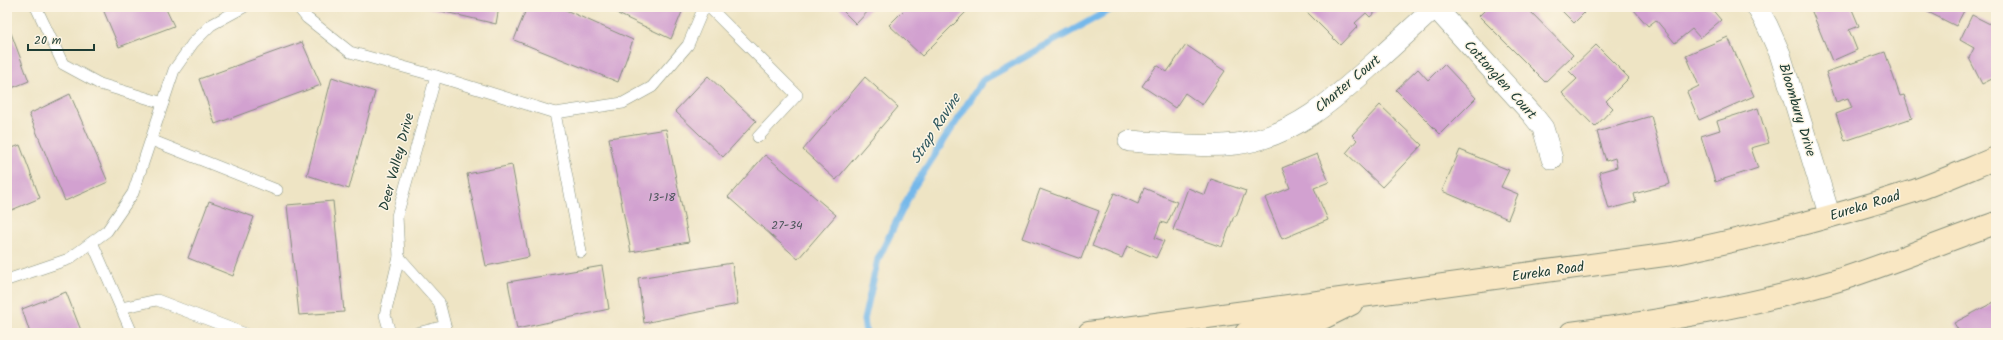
<svg xmlns="http://www.w3.org/2000/svg" width="2003" height="340" viewBox="0 0 2003 340" font-family="Kalam,sans-serif">
<style>
.lines{fill:none;stroke-linecap:round;stroke-linejoin:round}
.stream{stroke:#75b8ea;stroke-width:7}
.building{fill:#d2a1d0}
.lane-casing{stroke:#86907c;stroke-width:12}
.street-casing{stroke:#86907c;stroke-width:22}
.secondary-casing{stroke:#86907c;stroke-width:24}
.lane{stroke:#fff;stroke-width:11}
.street{stroke:#fff;stroke-width:21}
.secondary{stroke:#f9e7c3;stroke-width:22}
.labels{text-anchor:middle;dominant-baseline:central;stroke-width:3;stroke-linejoin:round;paint-order:stroke}
.number-label{font-size:12px;fill:#4c565b}
.street-label{font-size:14px;fill:#1f3d34;stroke:#fcf5e5}
.water-label{font-size:15px;font-style:italic;fill:#345c62;stroke:#fcf5e5}
</style>
<rect width="100%" height="100%" fill="#fcf5e5"/>
<filter id="ink" filterUnits="userSpaceOnUse"><feTurbulence type="fractalNoise" baseFrequency=".025" numOctaves="2"/><feDisplacementMap in="SourceGraphic" scale="8" xChannelSelector="R" yChannelSelector="G"/><feConvolveMatrix kernelMatrix="1 2 1 2 8 2 1 2 1" color-interpolation-filters="sRGB"/></filter>
<filter id="wash" filterUnits="userSpaceOnUse"><feTurbulence type="fractalNoise" baseFrequency=".012" numOctaves="4" result="noise"/><feDisplacementMap in="SourceGraphic" scale="16" xChannelSelector="R" yChannelSelector="G"/><feGaussianBlur stdDeviation="0.9" result="paint"/><feColorMatrix in="noise" values="0 0 0 0 0 0 0 0 0 0 0 0 0 0 0 0 0 1.4 0 .05"/><feComposite in="paint" operator="in"/></filter>
<g filter="url(#wash)">
<rect width="100%" height="100%" fill="#eee4c4"/>
<g class="lines">
<polyline class="stream" points="866,333 864,320 878,259 913,188 983,80 1115,7"/>
</g>
<g id="blocks">
<g class="building">
<polygon points="102,7 165,7 174,26 119,47"/>
<polygon points="424,7 499,7 496,24"/>
<polygon points="527,7 559,7 633,40 618,82 514,40"/>
<polygon points="621,7 684,7 671,39 618,14"/>
<polygon points="839,7 872,7 856,24"/>
<polygon points="907,7 971,7 922,56 889,25"/>
<polygon points="1302,7 1381,7 1370,17 1366,13 1355,23 1358,26 1340,45"/>
<polygon points="1488,7 1526,7 1573,55 1545,82 1479,16"/>
<polygon points="1558,7 1590,7 1574,23"/>
<polygon points="1635,7 1710,7 1721,20 1700,38 1692,29 1675,43 1656,20 1648,26 1633,9"/>
<polygon points="1810,7 1851,7 1859,26 1849,30 1857,50 1832,61"/>
<polygon points="1918,7 1966,7 1956,26"/>
<polygon points="1972,15 1996,27 1996,77 1982,84 1969,58 1974,48 1960,40"/>
<polygon points="11,33 29,81 7,90 7,34"/>
<polygon points="1728,37 1754,96 1699,120 1687,92 1699,86 1686,55"/>
<polygon points="302,42 321,85 215,124 199,79"/>
<polygon points="1186,45 1225,71 1202,105 1185,93 1175,108 1142,86 1157,65 1167,72"/>
<polygon points="1596,45 1629,78 1606,101 1613,108 1595,127 1562,93 1577,79 1569,71"/>
<polygon points="1885,52 1900,96 1904,95 1912,118 1845,141 1836,114 1852,108 1848,98 1836,102 1826,72"/>
<polygon points="1444,64 1476,98 1440,134 1396,90 1418,69 1428,80"/>
<polygon points="708,76 756,121 723,157 675,111"/>
<polygon points="332,77 375,92 349,189 307,175"/>
<polygon points="865,77 898,107 836,180 803,150"/>
<polygon points="70,94 108,182 65,201 29,114"/>
<polygon points="1380,105 1422,145 1382,187 1346,153 1357,140 1352,135"/>
<polygon points="1758,108 1769,143 1751,148 1758,168 1715,182 1701,136 1720,130 1717,121"/>
<polygon points="1651,116 1670,184 1634,194 1636,202 1609,209 1599,172 1617,167 1615,158 1606,161 1597,132"/>
<polygon points="666,129 689,242 631,252 609,138"/>
<polygon points="20,145 40,198 7,212 7,150"/>
<polygon points="1460,150 1509,170 1501,187 1518,194 1508,219 1442,191"/>
<polygon points="1317,154 1329,182 1314,188 1328,220 1282,239 1265,198 1290,188 1282,168"/>
<polygon points="765,155 836,215 798,259 728,197"/>
<polygon points="512,165 529,257 486,266 467,174"/>
<polygon points="1211,179 1246,191 1236,216 1234,216 1222,247 1173,230 1188,188 1205,195"/>
<polygon points="1144,188 1177,202 1167,224 1161,222 1155,238 1164,241 1156,258 1127,246 1122,258 1092,246 1114,193 1138,204"/>
<polygon points="1040,189 1099,211 1081,259 1022,238"/>
<polygon points="209,201 254,217 233,276 188,258"/>
<polygon points="333,201 344,312 299,315 287,205"/>
<polygon points="732,263 738,304 644,323 638,278"/>
<polygon points="602,266 609,309 517,329 508,282"/>
<polygon points="66,292 82,333 30,333 22,309"/>
<polygon points="1996,301 1996,333 1960,333 1954,323"/>
</g>
</g>
</g>
<g filter="url(#ink)">
<use href="#blocks" fill-opacity="0" stroke="#86907c" stroke-width="1"/>
<g class="lines">
<defs>
<g id="lane">
<polyline points="36,7 63,64 100,84 163,103"/>
<polyline points="298,7 307,18 350,52 436,76 555,113 623,103 652,87 688,45 704,7"/>
<polyline points="709,7 797,95 758,137"/>
<polyline points="555,113 581,252"/>
<polyline points="151,140 277,190"/>
<polyline points="92,242 132,333"/>
<polyline points="399,257 439,302 447,333"/>
<polyline points="7,280 69,259 107,231 133,193 174,70 193,43 211,25 244,7"/>
<polyline points="121,308 157,300 243,333"/>
<polyline points="390,333 385,315 399,257 397,216 436,76"/>
<polyline points="417,333 445,326"/>
</g>
<g id="street">
<polyline points="1435,7 1532,114 1543,128 1552,159"/>
<polyline points="1757,7 1767,25 1780,54 1830,217"/>
<path d="M1129 141C1164 143 1201 148 1236 144 1292 138 1335 99 1375 62 1395 44 1415 26 1435 7"/>
</g>
<g id="secondary">
<path d="M1089 333 1672 254C1754 237 1835 217 1914 191 1942 181 1969 169 1996 158"/>
<polyline points="1246,333 1315,322 1351,304"/>
<path d="M1571 333C1662 321 1753 306 1842 279 1894 262 1945 241 1996 223"/>
</g>
</defs>
<use href="#lane" class="lane-casing"/>
<use href="#street" class="street-casing"/>
<use href="#secondary" class="secondary-casing"/>
<use href="#lane" class="lane"/>
<use href="#street" class="street"/>
<use href="#secondary" class="secondary"/>
</g>
</g>
<g class="labels">
<g class="number-label">
<text x="662" y="197">13-18</text>
<text x="787" y="225">27-34</text>
</g>
<g class="street-label">
<text transform="translate(1500 80) rotate(48)">Cottonglen Court</text>
<text transform="translate(1348 84) rotate(-40)">Charter Court</text>
<text transform="translate(1797 110) rotate(73)">Bloombury Drive</text>
<text transform="translate(397 162) rotate(-75)">Deer Valley Drive</text>
<text transform="translate(1865 206) rotate(-17)">Eureka Road</text>
<text transform="translate(1548 272) rotate(-8)">Eureka Road</text>
</g>
<g class="water-label">
<text transform="translate(936 129) rotate(-57)">Strap Ravine</text>
</g>
</g>
<rect width="2003" height="340" fill="none" stroke="#fcf5e5" stroke-width="24"/>
<path d="M28 44v6h66v-6" fill="none" stroke="#1f3d34" stroke-width="2"/>
<text x="34" y="44" font-size="12" fill="#1f3d34" stroke="#fcf5e5" stroke-width="3" paint-order="stroke">20 m</text>
</svg>
